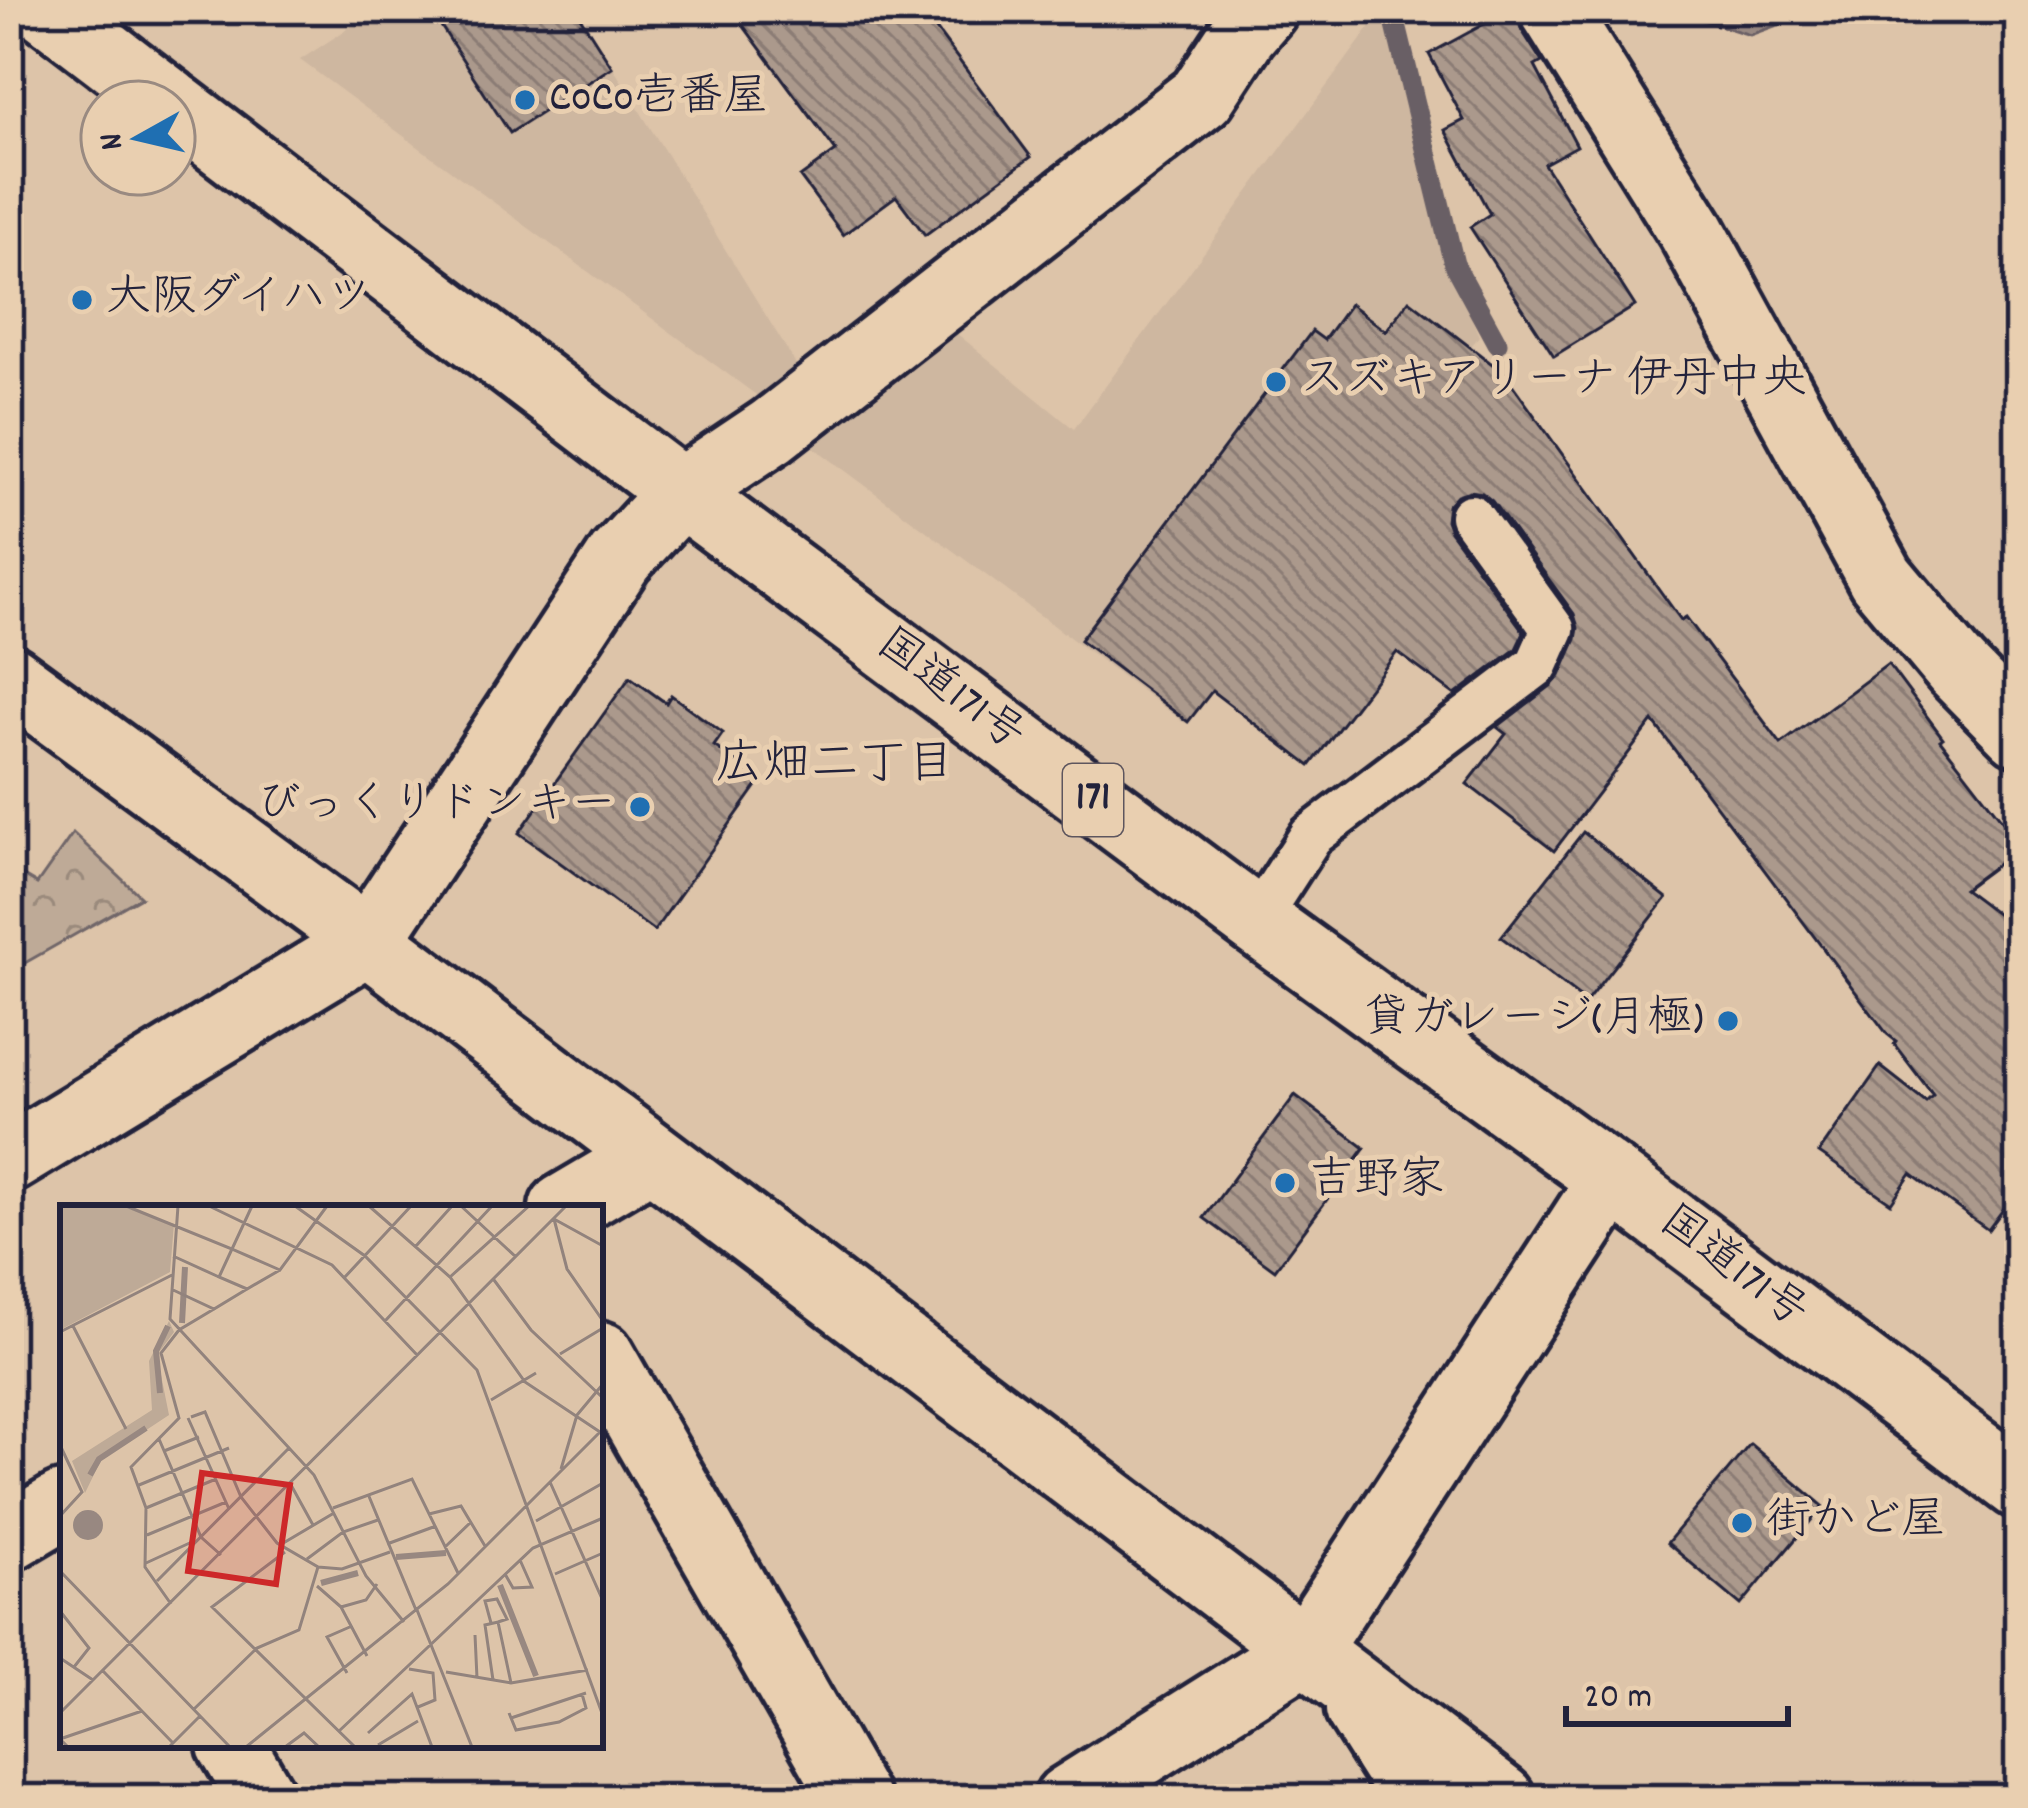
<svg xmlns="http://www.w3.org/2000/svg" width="2028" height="1808" viewBox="0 0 2028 1808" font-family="Dekko,'Klee One',sans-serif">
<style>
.built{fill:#ceb7a0}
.forest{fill:url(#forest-crowns);stroke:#706669;stroke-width:3}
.water{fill:url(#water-waves);stroke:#695f65;stroke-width:3}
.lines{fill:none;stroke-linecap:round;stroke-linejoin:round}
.stream{stroke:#695f65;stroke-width:21}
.building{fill:url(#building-back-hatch);stroke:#22223b;stroke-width:3}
.lane-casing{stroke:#22223b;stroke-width:51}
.street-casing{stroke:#22223b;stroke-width:75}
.highway-casing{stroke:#22223b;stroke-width:75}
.lane{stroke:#e9cfb0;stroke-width:42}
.street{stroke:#e9cfb0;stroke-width:66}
.highway{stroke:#e9cfb0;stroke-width:66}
.poi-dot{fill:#1f6fb2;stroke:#e9cfb0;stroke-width:4.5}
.labels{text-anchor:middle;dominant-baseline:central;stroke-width:10;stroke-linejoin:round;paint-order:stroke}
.shield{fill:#e9cfb0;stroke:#5e565e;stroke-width:3}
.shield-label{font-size:42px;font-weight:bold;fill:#22223b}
.poi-label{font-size:45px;fill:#22223b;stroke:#e9cfb0;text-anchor:start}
.street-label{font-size:45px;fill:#22223b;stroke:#e9cfb0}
.neighbourhood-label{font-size:48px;fill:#22223b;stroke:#e9cfb0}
.inset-river{fill:none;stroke:#988881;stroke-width:6}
.inset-road{fill:none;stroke:#92837d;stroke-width:3}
.view{fill:#cd2829;fill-opacity:0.15;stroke:#cd2829;stroke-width:6}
.inset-edge{fill:none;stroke:#22223b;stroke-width:6}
</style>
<defs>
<pattern id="forest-crowns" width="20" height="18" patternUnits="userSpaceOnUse" patternTransform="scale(3)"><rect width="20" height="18" fill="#beaa97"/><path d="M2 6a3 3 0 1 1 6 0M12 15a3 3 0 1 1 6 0" fill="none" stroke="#9a8a7c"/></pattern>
<pattern id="water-waves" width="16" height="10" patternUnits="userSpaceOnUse" patternTransform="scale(3)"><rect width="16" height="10" fill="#988881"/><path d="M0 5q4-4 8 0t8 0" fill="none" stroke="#7c6f6b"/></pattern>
<pattern id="building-back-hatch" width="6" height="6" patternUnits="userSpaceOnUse" patternTransform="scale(3)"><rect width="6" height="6" fill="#ab998c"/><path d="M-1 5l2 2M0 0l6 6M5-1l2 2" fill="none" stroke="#8b7c74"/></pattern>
</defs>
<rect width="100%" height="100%" fill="#ddc4a9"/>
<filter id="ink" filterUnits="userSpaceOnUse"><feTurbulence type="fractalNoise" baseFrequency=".00833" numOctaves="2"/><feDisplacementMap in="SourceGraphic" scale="24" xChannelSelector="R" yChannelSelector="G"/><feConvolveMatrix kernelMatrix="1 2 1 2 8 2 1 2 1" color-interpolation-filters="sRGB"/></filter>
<g filter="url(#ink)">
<g class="built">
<polygon points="378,9 577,9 802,374 763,400 300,60"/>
<polygon points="1382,11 1434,226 1479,336 1185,723 808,443 950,328 1074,429"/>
</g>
<polygon class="forest" points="73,833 141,897 9,972 9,888 20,874 37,884"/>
<polygon class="water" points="1696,9 1801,9 1794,19 1750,35 1702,20"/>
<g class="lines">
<polyline class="stream" points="1392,9 1454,264 1497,343"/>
</g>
<g class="building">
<polygon points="430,9 575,9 612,67 510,133"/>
<polygon points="731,9 921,9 1031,157 925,235 896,196 843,235 800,177 836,151"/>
<polygon points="1512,9 1516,9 1521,29 1542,62 1535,66 1577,146 1544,164 1635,306 1554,356 1470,227 1490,214 1445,130 1464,120 1429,54"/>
<polygon points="1409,300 1504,373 1681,620 1686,617 1781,744 1888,664 1943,738 1940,740 2019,842 2019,848 1964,889 2019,930 2019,1188 1988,1230 1911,1174 1891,1203 1819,1153 1880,1066 1926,1102 1933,1095 1894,1044 1896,1041 1887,1034 1653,721 1554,851 1467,784 1506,734 1497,727 1552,685 1560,676 1576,639 1578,628 1574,614 1492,501 1482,493 1470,491 1457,495 1448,505 1446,520 1450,531 1524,632 1516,649 1455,695 1397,652 1310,766 1212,691 1188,722 1080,640 1312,331 1324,340 1350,304 1386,331"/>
<polygon points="630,677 666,703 671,695 723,733 714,746 761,780 654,931 519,833"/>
<polygon points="1583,832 1667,898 1586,1002 1501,937"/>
<polygon points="1295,1095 1365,1148 1275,1270 1204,1218"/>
<polygon points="1750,1444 1823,1506 1741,1605 1667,1543"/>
</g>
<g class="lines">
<defs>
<polyline id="lane" points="1256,921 1311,836 1537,665 1553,629 1471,516"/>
<g id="street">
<polyline points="1553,9 1691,230 1881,578 1957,669 2019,732"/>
<polyline points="9,678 368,941 1501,1799"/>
<polyline points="9,1159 368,941 620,558 681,492 772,431 1202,96 1244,32 1264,9"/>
<polyline points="563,1208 651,1156"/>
<polyline points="600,1355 855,1799"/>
<polyline points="9,1537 63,1505"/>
<polyline points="1359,1709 1416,1799"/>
<polyline points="231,1745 263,1799"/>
<polyline points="1068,1799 1306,1649 1612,1179"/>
</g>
<g id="highway">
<polyline points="47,9 169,102"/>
<polyline points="174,106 681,492 1256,921 1612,1179 2019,1485"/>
</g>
</defs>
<use href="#lane" class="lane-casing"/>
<use href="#street" class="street-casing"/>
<use href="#highway" class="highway-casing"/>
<use href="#lane" class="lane"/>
<use href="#street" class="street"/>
<use href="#highway" class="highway"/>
</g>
</g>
<g class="poi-dot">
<circle cx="525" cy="100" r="12"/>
<circle cx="82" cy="300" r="12"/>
<circle cx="1276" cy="382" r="12"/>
<circle cx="640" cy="807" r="12"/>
<circle cx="1728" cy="1021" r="12"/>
<circle cx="1285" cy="1183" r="12"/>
<circle cx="1742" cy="1523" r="12"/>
</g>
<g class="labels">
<rect class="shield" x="1063" y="764" width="60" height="72" rx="9"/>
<g class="shield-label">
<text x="1093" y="800">171</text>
</g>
<g class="poi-label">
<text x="549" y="100">CoCo壱番屋</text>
<text x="106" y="300">大阪ダイハツ</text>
<text x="1300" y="382">スズキアリーナ 伊丹中央</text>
<text x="616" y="807" text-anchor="end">びっくりドンキー</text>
<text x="1704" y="1021" text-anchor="end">貸ガレージ(月極)</text>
<text x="1309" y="1183">吉野家</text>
<text x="1766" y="1523">街かど屋</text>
</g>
<g class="street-label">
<text transform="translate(949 692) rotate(37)">国道171号</text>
<text transform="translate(1732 1269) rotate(37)">国道171号</text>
</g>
<g class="neighbourhood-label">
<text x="835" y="767">広畑二丁目</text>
</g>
</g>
<g transform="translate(60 1205)">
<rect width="543" height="543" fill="#ddc4a9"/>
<path d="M109 116 114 127 97 150 109 210 41 255 25 288 12 256 92 205 89 156Z" fill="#beaa97"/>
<path d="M0 1H61L114 19 110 67 0 125Z" fill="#beaa97"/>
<path d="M13 320a15 15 0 1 1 30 0a15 15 0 1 1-30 0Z" fill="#988881"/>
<path class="inset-river" d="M122 118 125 62M100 188 96 146 108 121M30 270 39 254 86 223M336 352 386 348M261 378 298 368M440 380 476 471"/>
<path class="inset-road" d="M66 1 172 44 159 72 187 84 220 65M118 1 110 114 254 270 306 371 344 417M149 1 272 60 358 151M192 1 172 44 220 65 267 1M235 1 305 51 417 165 543 511M309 1 390 72 465 177 543 229M401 1 456 52M494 14 507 64 543 116M494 14 543 41M356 41 392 1M113 51 159 72M390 72 469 1M284 73 351 1M434 75 471 125 543 193M111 84 154 104 187 84M325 116 432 1M13 121 66 224M0 127 112 70M500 149 543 123M431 195 476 168M131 212 145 207 181 292 217 338 258 362 239 425 197 443 134 504M128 213 169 304M99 234 141 332 161 350M0 240 22 287 0 311M104 246 139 232M501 264 517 210 543 179M490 277 543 396M79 280 169 243M231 280 253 320M308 289 356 405M86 303 156 274M273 303 352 274 398 368M369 309 401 301 425 341M476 316 543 278M87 330 166 297M327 339 376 321M220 340 274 308M385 342 411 317M225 347 152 402 295 542M247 354 283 327 318 315M86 358 134 336M258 362 282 364 330 347M0 366 170 542M445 369 453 383 472 382 460 355M495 369 543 348M97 376 229 243M257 381 281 402 306 395 317 379M111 399 85 362 86 303 71 262 119 213 101 148 119 125 154 104M281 402 307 451M357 405 412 542M0 406 29 443 14 462M431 418 425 396 437 394 447 414 438 417M415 430 417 473M0 453 33 475M349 464 373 468 375 495 358 502M43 466 113 538M386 467 451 478 528 465M287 468 267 432 292 421M433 475 425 420 438 417 451 478M0 508 506 1M449 508 456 525 499 517 526 503 522 489M451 513 526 488M278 527 473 343 543 313M308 528 352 489 372 542M318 540 358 516M8 542 0 534 82 506M109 542 140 511M186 542 388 379 543 224M225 542 244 528 259 542"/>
<path class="view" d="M142 268 230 280 216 379 128 366Z"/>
<rect width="543" height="543" class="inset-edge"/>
</g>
<rect width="2028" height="1808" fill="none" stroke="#e9cfb0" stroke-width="48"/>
<rect x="24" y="24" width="1980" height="1760" fill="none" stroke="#22223b" stroke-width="4.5" filter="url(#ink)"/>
<g transform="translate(138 138) rotate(262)"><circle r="57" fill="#e9cfb0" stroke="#998a81" stroke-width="3"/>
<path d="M0-9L21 45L0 30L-21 45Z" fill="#1f6fb2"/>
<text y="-18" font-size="33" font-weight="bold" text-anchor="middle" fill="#22223b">N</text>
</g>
<path d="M1566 1706v18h222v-18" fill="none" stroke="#22223b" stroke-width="6"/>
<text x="1584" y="1706" font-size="36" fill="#22223b" stroke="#e9cfb0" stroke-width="9" paint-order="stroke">20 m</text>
</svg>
